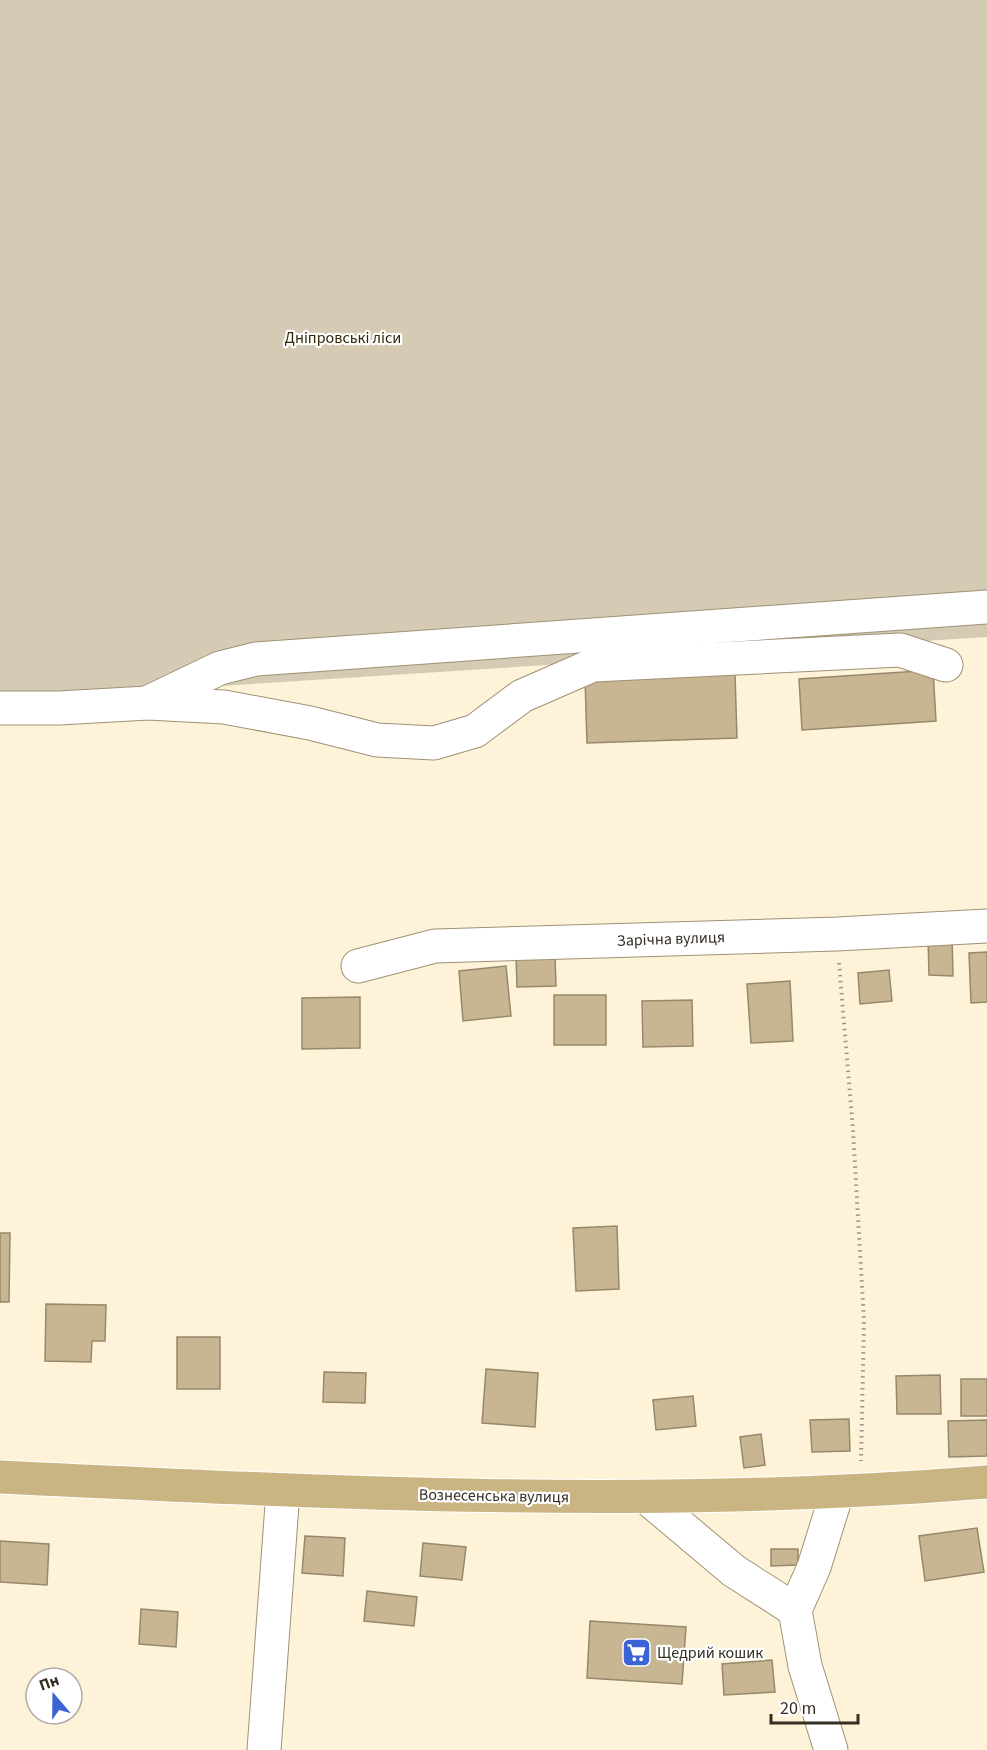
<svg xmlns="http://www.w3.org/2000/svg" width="987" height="1750" viewBox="0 0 987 1750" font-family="'Source Sans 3',sans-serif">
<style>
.green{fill:#d5cbb4}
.building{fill:#c7b691;stroke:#96886b;stroke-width:1.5}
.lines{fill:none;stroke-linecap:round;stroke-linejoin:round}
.minor-casing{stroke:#9f9174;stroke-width:35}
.major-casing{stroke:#fff;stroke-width:35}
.path{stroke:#9e9682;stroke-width:4;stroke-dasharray:1.5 4.5;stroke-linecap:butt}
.minor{stroke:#fff;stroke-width:33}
.major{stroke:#cab582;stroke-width:33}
.labels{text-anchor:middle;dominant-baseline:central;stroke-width:4.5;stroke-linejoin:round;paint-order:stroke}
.park-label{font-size:16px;fill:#352808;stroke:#fff}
.street-label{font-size:16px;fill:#342f22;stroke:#fff}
.poi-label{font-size:16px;fill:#342f22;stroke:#fff;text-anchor:start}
</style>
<rect width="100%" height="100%" fill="#fef3d9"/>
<polygon class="green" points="0,0 987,0 987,637 0,700"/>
<g class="building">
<polygon points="933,670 936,721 802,730 799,679"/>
<polygon points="735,673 737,738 587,743 585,679"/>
<polygon points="952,936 953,976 929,975 928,937"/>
<polygon points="987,952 987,1002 971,1003 969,953"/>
<polygon points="555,955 556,986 517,987 516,956"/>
<polygon points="506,966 511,1016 463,1021 459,971"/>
<polygon points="889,970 892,1001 860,1004 858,973"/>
<polygon points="790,981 793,1041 751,1043 747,984"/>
<rect x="554" y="995" width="52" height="50"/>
<polygon points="360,997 360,1048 302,1049 302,998"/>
<polygon points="692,1000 693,1046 643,1047 642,1001"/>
<polygon points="617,1226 619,1289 576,1291 573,1228"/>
<polygon points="0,1233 10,1233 9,1302 0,1302"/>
<polygon points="46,1304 106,1305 105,1341 92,1341 91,1362 45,1361"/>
<rect x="177" y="1337" width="43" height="52"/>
<polygon points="486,1369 538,1373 535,1427 482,1423"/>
<polygon points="324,1372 366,1373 365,1403 323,1402"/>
<polygon points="940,1375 941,1414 897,1414 896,1376"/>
<rect x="961" y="1379" width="26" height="37"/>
<polygon points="693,1396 696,1426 656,1430 653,1400"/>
<polygon points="849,1419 850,1451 812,1452 810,1420"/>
<polygon points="987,1420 987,1456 949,1457 948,1421"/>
<polygon points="761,1434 765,1465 744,1468 740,1437"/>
<polygon points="977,1528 984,1572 925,1581 919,1536"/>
<polygon points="305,1536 345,1538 343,1576 302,1573"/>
<polygon points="0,1541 49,1544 47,1585 0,1582"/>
<polygon points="423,1543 466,1547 462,1580 420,1576"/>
<polygon points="771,1549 798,1549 798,1565 771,1566"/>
<polygon points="367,1591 417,1597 414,1626 364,1621"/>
<polygon points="141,1609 178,1612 176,1647 139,1644"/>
<polygon points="590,1621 686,1627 682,1684 587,1678"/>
<polygon points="772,1660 775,1692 724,1695 722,1664"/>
</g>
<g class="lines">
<defs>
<g id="minor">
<polyline points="149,702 220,668 256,659 987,607"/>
<polyline points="0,708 59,708 148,703 224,707 310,723 377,740 434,743 475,731 522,696 593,665 900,650 946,665"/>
<polyline points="358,966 435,946 837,934 987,926"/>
<polyline points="646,1497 734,1571 795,1610"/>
<polyline points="264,1750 283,1491"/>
<polyline points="831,1750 805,1666 795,1610 814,1567 837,1493"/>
</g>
<path id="major" d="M0 1477C329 1493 658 1509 987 1482"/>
</defs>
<use href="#minor" class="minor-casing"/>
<use href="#major" class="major-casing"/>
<polyline class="path" points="839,963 853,1130 864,1321 861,1461"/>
<use href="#minor" class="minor"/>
<use href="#major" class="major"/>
</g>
<defs>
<symbol id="supermarket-square" viewBox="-11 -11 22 22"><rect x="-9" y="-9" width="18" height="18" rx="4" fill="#3d64d5" stroke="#fff"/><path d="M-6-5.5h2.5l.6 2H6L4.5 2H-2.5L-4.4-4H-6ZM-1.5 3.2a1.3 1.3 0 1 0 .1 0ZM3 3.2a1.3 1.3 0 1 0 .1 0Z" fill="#fff"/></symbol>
</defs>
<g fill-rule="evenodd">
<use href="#supermarket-square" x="620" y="1636" width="33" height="33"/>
</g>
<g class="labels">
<g class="park-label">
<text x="343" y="338">Дніпровські ліси</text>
</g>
<g class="street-label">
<text transform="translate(671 939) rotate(-2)">Зарічна вулиця</text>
<text transform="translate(494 1496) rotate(1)">Вознесенська вулиця</text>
</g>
<g class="poi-label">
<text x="657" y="1653">Щедрий кошик</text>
</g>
</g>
<g transform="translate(54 1696) rotate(340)"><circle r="28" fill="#ffffff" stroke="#aeaca7" stroke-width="1.5"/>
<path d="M0-4.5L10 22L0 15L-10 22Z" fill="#3d64d5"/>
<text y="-9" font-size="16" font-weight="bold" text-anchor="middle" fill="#342f22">Пн</text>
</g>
<path d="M771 1714v9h87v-9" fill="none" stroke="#342f22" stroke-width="3"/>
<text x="780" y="1714" font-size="18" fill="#342f22" stroke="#ffffff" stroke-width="4.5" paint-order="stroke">20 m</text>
</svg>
